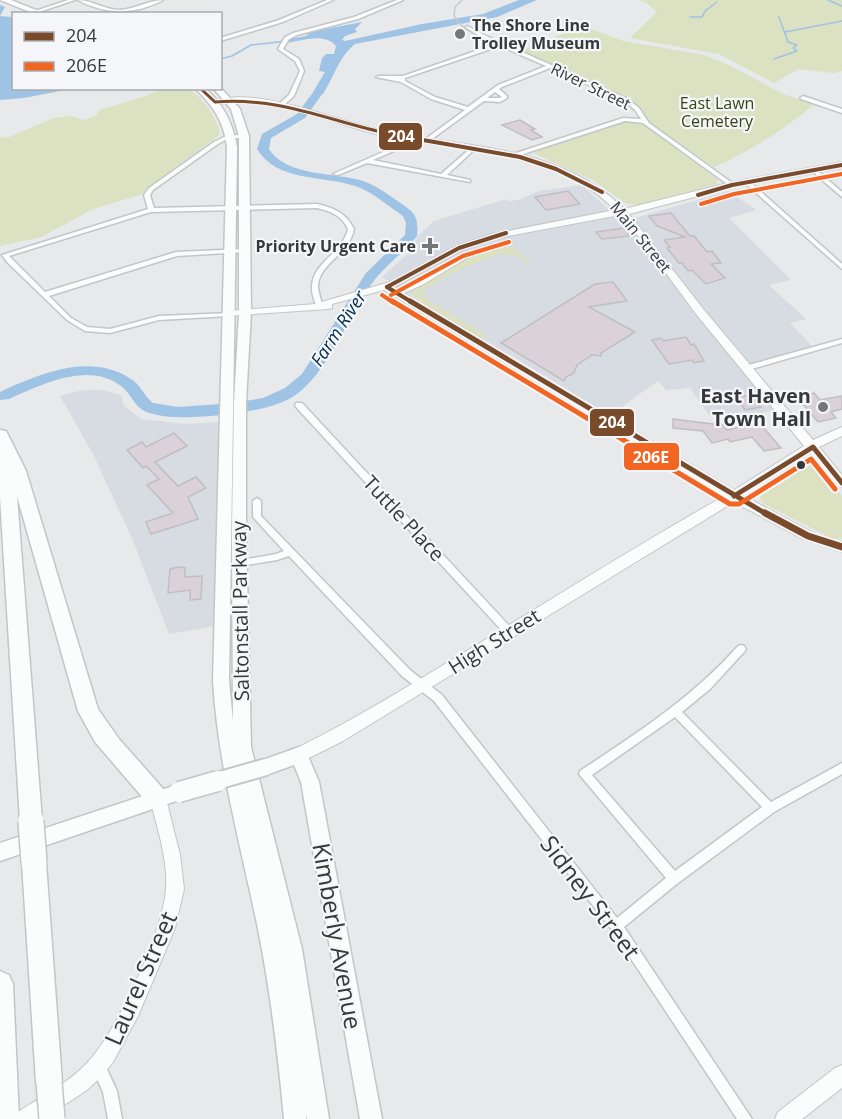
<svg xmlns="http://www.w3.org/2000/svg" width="842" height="1119" viewBox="0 0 842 1119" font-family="'Open Sans',sans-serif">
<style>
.built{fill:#d7dbe2}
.green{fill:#dbe1c1}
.water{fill:#9ec3e4}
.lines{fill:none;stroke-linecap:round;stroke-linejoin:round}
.stream{stroke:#9ec3e4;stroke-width:1.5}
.river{fill:#9ec3e4;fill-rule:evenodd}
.building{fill:#dad1d9;stroke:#bfbfc0;stroke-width:1.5}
.street-casing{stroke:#c4c5c6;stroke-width:3}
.secondary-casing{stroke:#c4c5c6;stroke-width:2}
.primary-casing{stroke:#c4c5c6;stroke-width:3}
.highway-casing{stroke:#c4c5c6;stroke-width:3}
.street{fill:#fbfcfc;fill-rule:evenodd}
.secondary{fill:#fbfcfc;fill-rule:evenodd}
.primary{fill:#fbfcfc;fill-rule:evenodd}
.highway{fill:#fbfcfc;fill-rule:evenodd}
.tram{stroke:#c8c9c9;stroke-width:1.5}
.primary-bridge-far1-casing{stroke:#c4c5c6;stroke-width:20;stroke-linecap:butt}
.primary-bridge-casing{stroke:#c4c5c6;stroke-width:23;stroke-linecap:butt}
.highway-bridge-casing{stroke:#c4c5c6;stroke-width:28;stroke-linecap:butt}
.primary-bridge-far1{stroke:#fbfcfc;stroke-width:16}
.primary-bridge{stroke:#fbfcfc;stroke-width:20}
.highway-bridge{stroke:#fbfcfc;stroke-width:25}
.bus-1-far3-casing{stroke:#f4f6fa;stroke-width:5}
.bus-1-far2-casing{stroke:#f4f6fa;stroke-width:7}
.bus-1-far1-casing{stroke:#f4f6fa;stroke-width:9}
.bus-1-casing{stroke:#f4f6fa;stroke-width:11}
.bus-2-far1-casing{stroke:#f4f6fa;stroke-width:7}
.bus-2-casing{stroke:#f4f6fa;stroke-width:9}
.bus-1-far3{stroke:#7a4b2a;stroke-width:3}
.bus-1-far2{stroke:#7a4b2a;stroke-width:4}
.bus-1-far1{stroke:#7a4b2a;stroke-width:5}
.bus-1{stroke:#7a4b2a;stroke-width:7}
.bus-2-far1{stroke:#f26522;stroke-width:4}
.bus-2{stroke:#f26522;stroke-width:5}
.poi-dot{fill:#757678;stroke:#f4f6fa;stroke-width:2}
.bus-dot{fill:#37383a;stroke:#f4f6fa;stroke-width:2}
.labels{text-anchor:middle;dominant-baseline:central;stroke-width:4.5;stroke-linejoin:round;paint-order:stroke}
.far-poi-label{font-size:16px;font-weight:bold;fill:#37383a;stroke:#f4f6fa;text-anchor:start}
.far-street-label{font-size:16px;fill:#37383a;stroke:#f4f6fa}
.far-park-label{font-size:16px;fill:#3d4210;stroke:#f4f6fa}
.far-water-label{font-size:18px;font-style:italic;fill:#022c4a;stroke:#f4f6fa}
.poi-label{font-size:20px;font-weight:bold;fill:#37383a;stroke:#f4f6fa;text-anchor:end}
.street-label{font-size:20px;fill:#37383a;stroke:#f4f6fa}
.near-street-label{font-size:24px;fill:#37383a;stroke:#f4f6fa}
.line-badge{stroke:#f4f6fa;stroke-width:2}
.badge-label{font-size:16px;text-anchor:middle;font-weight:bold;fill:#fff}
</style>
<rect width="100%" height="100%" fill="#e7e9eb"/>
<g class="built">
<polygon points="582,185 622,222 728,191 756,210 729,218 791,280 769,285 806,319 790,323 813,347 739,368 774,410 739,418 709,415 690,388 666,390 658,381 610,415 382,277 411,251 418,236 434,221 506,199 509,201 519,200 539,191"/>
<polygon points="83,390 102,390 121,395 124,406 141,419 185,424 222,422 215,626 169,634 132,538 93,454 60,396"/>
</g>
<g class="green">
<polygon points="638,0 842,0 842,71 834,73 798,69 774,83 719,54 630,38 657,12 645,2"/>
<path d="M583 26 623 41 704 55 729 65 785 95 814 104C783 131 751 150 714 167L649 122C642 115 641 107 632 101L520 51Z"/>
<path d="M160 89C169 88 182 86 189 90 203 96 216 119 220 132L217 137 147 188 143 194 93 209 41 237 0 246V137L7 138 54 118 71 116 83 120 97 115 99 110 146 96Z"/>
<polygon points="624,121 641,123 717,179 717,184 639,205 625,203 593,180 535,154 535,150"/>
<polygon points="501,246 511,247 531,261 524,264 522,263 525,261 513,254 509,256 502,253 462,268 422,290 426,293 422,296 489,337 479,337 412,296 414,290 468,258"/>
<polygon points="802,465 811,465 819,468 842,496 842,539 831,538 762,503 759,493"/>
</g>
<g class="water">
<path d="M519 0H537L497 17 355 44C338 58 334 77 323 94L313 92 325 72 319 71 322 58 326 54H334L336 46C325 32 301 41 286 43L288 39 306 36 310 32 362 22 355 29 357 32 345 36 342 40 345 41 422 24 483 14Z"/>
<polygon points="0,5 5,7 0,16 11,17 13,24 14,88 70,89 24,98 0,100"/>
</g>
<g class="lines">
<g class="stream">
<polyline points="828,0 842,6"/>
<polyline points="690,17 702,17 705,11 717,2"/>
<polyline points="785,32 842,21"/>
<polyline points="220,59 232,56 251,45 287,41"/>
<polyline points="774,59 797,51 793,48 797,45 788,42 779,17"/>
</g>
<path class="river" d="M314 91 323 93 305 118 271 138 269 149C286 177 335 172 363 181 375 185 386 193 396 200 413 212 419 213 417 236 405 252 388 263 376 278 349 312 327 379 289 399 269 409 245 412 223 415 198 417 170 420 146 412 134 407 131 393 121 386 87 361 42 385 9 399L0 400V392C40 374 90 352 131 379 141 385 144 396 153 403L178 407 233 403 263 398 285 388 302 374 366 273 405 235 406 223 403 216C388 206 373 192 355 186 322 175 277 182 257 149L262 134 297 114Z"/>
</g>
<g class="building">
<polygon points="520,120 535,129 531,130 542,137 532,140 502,125"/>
<polygon points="568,191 580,204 546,210 535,197"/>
<polygon points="671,213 690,236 694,236 707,252 712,251 721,263 711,264 725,278 706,284 692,270 688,271 682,263 679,263 667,248 670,247 664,240 685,237 657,226 649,216"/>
<polygon points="624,228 630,236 602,239 596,232"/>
<polygon points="613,282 627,301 589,307 635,332 601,353 601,356 592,355 577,365 574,373 566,377 564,381 501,343 595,284"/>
<polygon points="686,337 691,345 694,344 704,361 694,363 692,360 669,364 652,340 661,338 663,341"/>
<polygon points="814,393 820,400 842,396 842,409 831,412 836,418 818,422 797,397"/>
<polygon points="751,395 761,407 745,410 738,400 740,400 740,397"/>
<polygon points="673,419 713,424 721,423 727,430 744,426 741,422 756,419 781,448 764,451 752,437 730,442 728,439 712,443 703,431 673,428"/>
<polygon points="174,433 187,446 155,462 178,486 196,477 206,488 188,497 198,519 151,534 146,522 173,513 147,485 159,479 146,466 143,468 127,450 142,442 146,447"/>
<polygon points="178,567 185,568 185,577 202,576 201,599 190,600 190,590 168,593 170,569"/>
</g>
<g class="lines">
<defs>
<g id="street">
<polygon points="68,0 75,0 39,12 35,11"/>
<path d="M78 0C92 0 105 10 120 10 135 9 149 0 163 0 136 15 105 15 78 0Z"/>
<polygon points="327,0 333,0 283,22 220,41 220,38 279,20"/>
<polygon points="397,0 403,0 358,19 297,35 289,39 283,49 299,59 304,71 294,96 285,104 281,104 281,102 289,95 300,71 295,61 278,49 285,37 293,33 354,17"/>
<path d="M467 26 486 36 628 99 639 108 649 123 735 185 730 186 643 123 625 121 514 157H510V155L623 118 641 119 635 110 624 101 550 68 502 87 499 89 507 96V98L500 102 484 101 428 142H424V140L465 110 431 99 401 82 376 77 378 76H403L496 44 465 28ZM500 46 546 66 498 85 468 107 435 97 405 81V78ZM495 92 502 97 499 98H487Z"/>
<polygon points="803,96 842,109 842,113 801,99 800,98"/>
<path d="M244 134 246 135V137L227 139 218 144 153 190 150 195 154 208 317 204C334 208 346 213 354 229 349 255 319 263 318 286 318 292 321 299 322 305L321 306 319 307 316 305C314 299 311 292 312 286 313 262 342 254 348 229 342 216 331 211 317 208L151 212 9 256 45 292 176 252 246 249 247 250 244 252 177 256 49 296 71 318 87 327 110 329 159 316 231 313V315L229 316 159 320 110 333 85 331 67 320 8 263 2 255 148 209 144 195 149 188 214 142 224 137Z"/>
<polygon points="417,137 419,138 419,140 373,160 441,174 472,147 475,149 474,150 447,175 470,180 470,182 367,163 338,175 333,174"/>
<polygon points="816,173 820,173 842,192 842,197 816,175"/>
<polygon points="746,182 750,182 842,264 842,269 746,184"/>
<polygon points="842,339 842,343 748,370 744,368 745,366"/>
<polygon points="296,403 302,403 512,629 514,632 512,635 509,636 506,635 296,407 295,405"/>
<path d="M257 498 261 501V516L410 670 442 695 617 918 666 878 579 774 580 771C637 733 692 698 738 646L741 645 744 646 746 649 744 652 710 689 682 712 771 802 842 763V774L774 812 678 883 624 927 752 1119H737L612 930 434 701 402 676 289 556 277 560 240 566 237 565 235 563 237 561 276 554 284 551 253 517V501ZM675 717 762 807 675 871 592 775Z"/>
<polygon points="98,1059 103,1061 117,1091 122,1119 108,1119 103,1092 91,1066 93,1061"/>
</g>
<g id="secondary">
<path d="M237 97C287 98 331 119 380 130 463 148 560 144 624 209L732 182 842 162V168L733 187 629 214 704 310 813 440 842 427V436L819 447 842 475V487L838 486 810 453 744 496 813 533 842 542V552L803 539 734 502 343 741 305 760 299 762 293 760 291 755 293 750C356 719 415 682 475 646 558 595 640 544 724 496L384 290 332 304V308L328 309 225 316 224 314 229 311 315 304 393 281 456 246 492 234 615 210C555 148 459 152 380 135 345 127 313 112 279 105 262 102 245 101 228 103 222 103 216 105 211 102ZM620 215 641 239 696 314 804 446 734 490 404 293 422 285 467 258V254H461L414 281 397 288 394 287 462 250 497 238Z"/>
<path d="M158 791 164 794 166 799 180 855 184 889 175 928 138 1016 113 1062 103 1075 87 1090 43 1119H15L18 1112C42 1096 69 1083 88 1062 117 1031 164 930 166 888 168 859 157 828 150 799L152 794Z"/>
<polygon points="842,1065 842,1088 802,1119 775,1119 778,1112 835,1068"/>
</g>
<g id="primary">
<polygon points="0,0 11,0 46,14 35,14"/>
<path d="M220 87 240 109 249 136 251 312 246 403V530L251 747 302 949 329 1119H307L306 1115V1119H284C278 1054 270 988 257 924 240 843 218 764 213 681L227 147C224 121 213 106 195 88H205C223 104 233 123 237 147L229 681 233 721 232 530 234 403 239 312V136L231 109 213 88Z"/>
<polygon points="299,747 305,749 319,782 382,1119 360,1119 301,782 294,765 266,775 260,773 257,767 260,761"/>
<polygon points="179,784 185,786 188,792 185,798 0,861 0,843"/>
</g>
<g id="highway">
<polygon points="0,430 6,431 26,471 98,709 119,739 166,792 169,799 166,806 158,809 150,806 95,742 78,711 17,496 42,821 39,828 31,832 23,828 20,821 0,497"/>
<polygon points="34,852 42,855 46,863 62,1082 58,1091 49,1095 40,1091 36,1082 22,863 26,855"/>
<polygon points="0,971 9,975 13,984 19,1119 0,1119"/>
</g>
</defs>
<use href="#street" class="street-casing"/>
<use href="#secondary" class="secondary-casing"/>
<use href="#primary" class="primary-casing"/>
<use href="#highway" class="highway-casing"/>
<use href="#street" class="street"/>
<use href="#secondary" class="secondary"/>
<use href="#primary" class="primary"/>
<use href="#highway" class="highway"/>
<polyline class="tram" points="462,0 455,7 454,16 462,26 473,33"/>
<defs>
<polyline id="primary-bridge-far1" points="213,782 266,767"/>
<polyline id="primary-bridge" points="179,792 218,781"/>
<g id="highway-bridge">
<polyline points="31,821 34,863"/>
<polyline points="49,1082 52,1119"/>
</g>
</defs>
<use href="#primary-bridge-far1" class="primary-bridge-far1-casing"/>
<use href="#primary-bridge" class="primary-bridge-casing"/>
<use href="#highway-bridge" class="highway-bridge-casing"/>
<use href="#primary-bridge-far1" class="primary-bridge-far1"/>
<use href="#primary-bridge" class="primary-bridge"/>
<use href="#highway-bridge" class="highway-bridge"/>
<defs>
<path id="bus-1-far3" d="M200 88 215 102C281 97 328 121 390 134"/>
<g id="bus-1-far2">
<polyline points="383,133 520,157 556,169 602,192"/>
<polyline points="698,195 732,185 842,165"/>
<polyline points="387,287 413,303"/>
<polyline points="387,287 459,248 506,233"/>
</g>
<g id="bus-1-far1">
<polyline points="410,301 768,515"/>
<polyline points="734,496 813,447 842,483"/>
</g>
<polyline id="bus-1" points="765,513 808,536 842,547"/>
<g id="bus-2-far1">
<polyline points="701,204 734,194 842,174"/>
<polyline points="382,295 394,303"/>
<polyline points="391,295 463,256 509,242"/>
</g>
<polyline id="bus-2" points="392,301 730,504 739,504 811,459 835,489"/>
</defs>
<use href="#bus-1-far3" class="bus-1-far3-casing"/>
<use href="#bus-1-far2" class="bus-1-far2-casing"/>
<use href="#bus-1-far1" class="bus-1-far1-casing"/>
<use href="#bus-1" class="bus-1-casing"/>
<use href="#bus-2-far1" class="bus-2-far1-casing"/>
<use href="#bus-2" class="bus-2-casing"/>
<use href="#bus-1-far3" class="bus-1-far3"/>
<use href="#bus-1-far2" class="bus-1-far2"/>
<use href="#bus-1-far1" class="bus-1-far1"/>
<use href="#bus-1" class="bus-1"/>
<use href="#bus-2-far1" class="bus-2-far1"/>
<use href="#bus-2" class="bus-2"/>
</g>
<g class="poi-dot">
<circle cx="460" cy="34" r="6"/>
<path d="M427 237h6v6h6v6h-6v6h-6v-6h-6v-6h6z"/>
<circle cx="823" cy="407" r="6"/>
</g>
<circle class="bus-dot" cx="801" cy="465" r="5"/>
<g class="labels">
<g class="far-poi-label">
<text x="472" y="25">The Shore Line<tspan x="472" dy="18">Trolley Museum</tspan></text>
<text x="416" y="246" text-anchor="end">Priority Urgent Care</text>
</g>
<g class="far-street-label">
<text transform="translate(591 86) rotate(26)">River Street</text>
<text transform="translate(641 237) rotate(51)">Main Street</text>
</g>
<g class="far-park-label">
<text x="717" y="103">East Lawn<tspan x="717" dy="18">Cemetery</tspan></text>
</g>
<g class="far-water-label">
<text transform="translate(338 328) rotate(-57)">Farm River</text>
</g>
<g class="poi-label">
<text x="811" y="395">East Haven<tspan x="811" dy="23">Town Hall</tspan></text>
</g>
<g class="street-label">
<text transform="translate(404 518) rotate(47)">Tuttle Place</text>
<text transform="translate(240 611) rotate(-91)">Saltonstall Parkway</text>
<text transform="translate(494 641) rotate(-32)">High Street</text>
</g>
<g class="near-street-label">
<text transform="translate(591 897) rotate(53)">Sidney Street</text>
<text transform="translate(338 936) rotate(80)">Kimberly Avenue</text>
<text transform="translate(140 978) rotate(-66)">Laurel Street</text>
</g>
</g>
<g class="line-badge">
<rect x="378" y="122" width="45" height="29" rx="6" fill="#7a4b2a"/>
<rect x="589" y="408" width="46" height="29" rx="6" fill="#7a4b2a"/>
<rect x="623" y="442" width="57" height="29" rx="6" fill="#f26522"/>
</g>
<g class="badge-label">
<text x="401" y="142">204</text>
<text x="612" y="428">204</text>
<text x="651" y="463">206E</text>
</g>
<rect x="12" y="12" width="210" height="78" fill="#f4f6fa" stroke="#a8aaad" stroke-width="1.5"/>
<rect x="24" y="32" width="30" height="9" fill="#7a4b2a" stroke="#a8aaad" stroke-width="1.5"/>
<text x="66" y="42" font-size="18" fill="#37383a">204</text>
<rect x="24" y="62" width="30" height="9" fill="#f26522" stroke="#a8aaad" stroke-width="1.5"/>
<text x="66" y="72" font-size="18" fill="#37383a">206E</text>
</svg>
